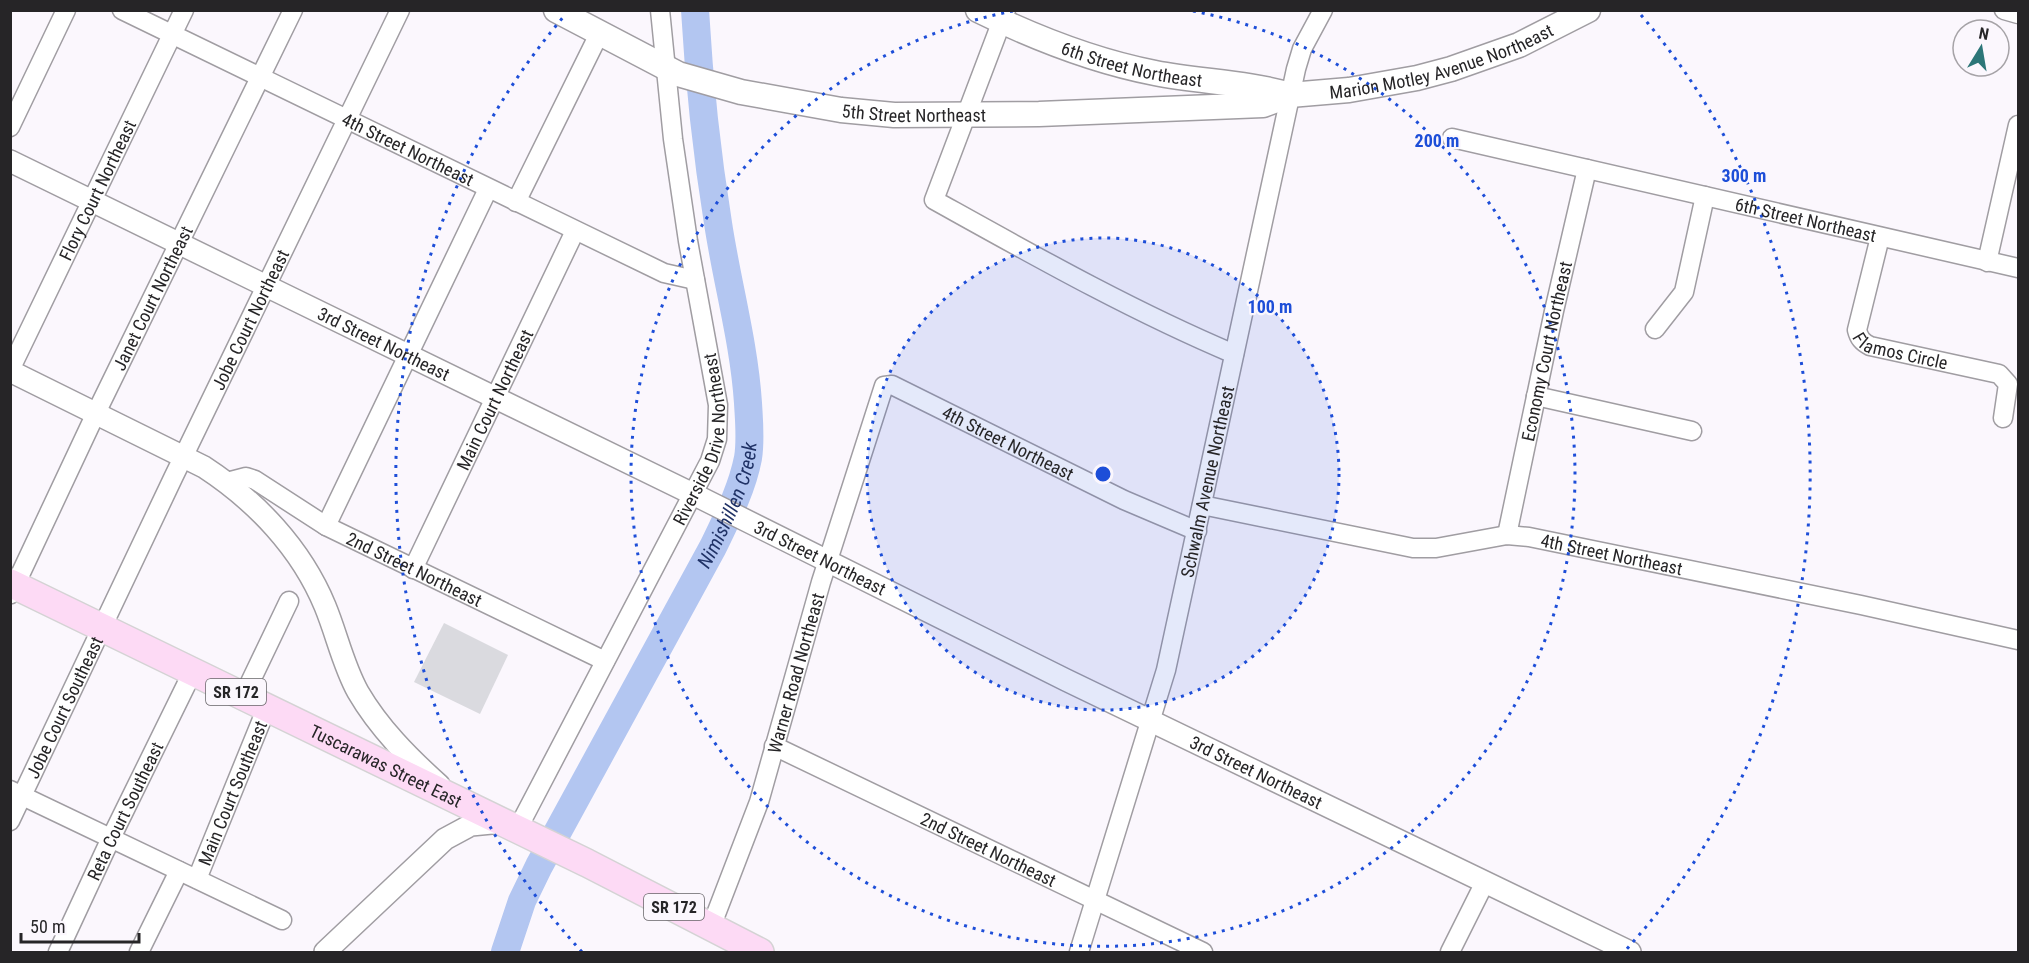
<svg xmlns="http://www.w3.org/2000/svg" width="2029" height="963" viewBox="0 0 2029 963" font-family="'Roboto Condensed',sans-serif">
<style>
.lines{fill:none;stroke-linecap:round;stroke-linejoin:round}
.river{stroke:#b3c6f1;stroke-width:28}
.building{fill:#dadadf}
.minor-casing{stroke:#a09da2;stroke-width:21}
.tertiary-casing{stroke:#a09da2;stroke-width:24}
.secondary-casing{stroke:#a09da2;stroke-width:27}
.primary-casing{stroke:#d4d3d4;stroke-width:30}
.minor{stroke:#fff;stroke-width:18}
.tertiary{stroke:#fff;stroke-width:21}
.secondary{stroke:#fff;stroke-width:24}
.primary{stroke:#fddaf5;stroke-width:27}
.ring{fill:none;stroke:#1d4ed8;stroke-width:3;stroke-dasharray:3 6}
.labels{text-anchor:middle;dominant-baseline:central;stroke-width:4.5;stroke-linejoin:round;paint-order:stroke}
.shield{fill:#fbf7fd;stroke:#666467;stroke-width:1.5}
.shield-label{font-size:16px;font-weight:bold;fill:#262527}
.street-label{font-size:18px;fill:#262527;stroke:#fbf7fd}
.water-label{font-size:20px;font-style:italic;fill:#203266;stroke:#fbf7fd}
.centre{fill:#1d4ed8;stroke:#fbf7fd;stroke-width:3}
.ring-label{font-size:18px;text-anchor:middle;font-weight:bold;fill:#1d4ed8;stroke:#fbf7fd;stroke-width:4.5;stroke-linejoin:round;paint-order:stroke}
</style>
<rect width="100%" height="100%" fill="#fbf7fd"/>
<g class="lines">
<path class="river" id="s1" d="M505 952 522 901 539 866 713 547C727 518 742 489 748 458 751 440 749 421 748 403 744 342 727 283 718 223 707 155 699 80 695 10"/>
</g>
<polygon class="building" points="444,623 508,655 480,714 414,682"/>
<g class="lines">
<defs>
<g id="minor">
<path id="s2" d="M122 10 664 273 695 280"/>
<path d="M1006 10 934 200C1033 255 1130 310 1234 354"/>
<polyline points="2004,10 2018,14"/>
<polyline points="10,127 66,10"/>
<path id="s3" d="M1452 138 2018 268"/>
<polyline points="516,202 600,32"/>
<path id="s4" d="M1880 237 1857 330C1859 338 1862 342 1870 346L1999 374 2008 384 2003 418"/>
<polyline points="1987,262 2018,125"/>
<polyline points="1655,329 1684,292 1705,196"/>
<path id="s5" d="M10 370 184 10"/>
<polyline points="1536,396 1692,431"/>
<path id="s6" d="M227 482 246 477 255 480 326 526 605 661"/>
<path id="s7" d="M1202 505 1413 548H1436L1507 535 1529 537 1861 605 2018 640"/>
<polyline points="326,526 488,189"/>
<path id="s8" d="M1507 535 1554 311 1587 169"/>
<path id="s9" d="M413 569 575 231"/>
<path id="s10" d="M11 594 96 413 293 10"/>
<polyline points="244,695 289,601"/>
<path id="s11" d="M774 746 1203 952"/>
<polyline points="10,790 282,920"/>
<path id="s12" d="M10 821 173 478 400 10"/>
<path id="s13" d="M517 830 710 461 717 439 718 405 688 241 673 139 660 10"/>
<path id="s14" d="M197 879 267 707"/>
<path id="s15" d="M711 927 759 802 821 582 884 386 892 385 1124 500 1197 531"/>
<path id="s16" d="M58 952 111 838 193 671"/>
<polyline points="139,952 179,871"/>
<path id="s17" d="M1079 952 1166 670 1296 69 1302 49 1323 10"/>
<polyline points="1450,952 1485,882"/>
</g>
<g id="tertiary">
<path id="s18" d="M10 161 703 499 1066 680 1630 952"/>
<path d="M10 371 204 467C256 501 301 548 325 606 337 635 343 665 358 692 379 728 408 757 439 785"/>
<polyline points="325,952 445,839 471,825 502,822"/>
</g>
<g id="secondary">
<path id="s19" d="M556 10 678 74 741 92 841 110 894 115 1039 114 1263 105 1290 95 1349 90 1417 78 1451 69 1519 45 1588 10"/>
<path id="s20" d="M978 10C1035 38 1093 61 1155 73 1200 82 1246 82 1290 95"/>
</g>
<g id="primary">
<path id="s21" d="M10 583 587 863 760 952"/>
</g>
</defs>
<use href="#minor" class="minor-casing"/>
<use href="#tertiary" class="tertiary-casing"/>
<use href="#secondary" class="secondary-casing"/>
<use href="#primary" class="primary-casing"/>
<use href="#minor" class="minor"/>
<use href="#tertiary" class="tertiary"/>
<use href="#secondary" class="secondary"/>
<use href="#primary" class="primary"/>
</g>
<circle cx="1103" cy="474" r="236" fill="#1d4ed8" fill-opacity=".12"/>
<g class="ring">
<circle cx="1103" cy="474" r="236"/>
<path d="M1193 11A472 472 0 1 1 1013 11"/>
<path d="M582 952A707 707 0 0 1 565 15M1641 15A707 707 0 0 1 1624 952"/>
</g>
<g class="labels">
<g class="shield">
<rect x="206" y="679" width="60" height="26" rx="4.5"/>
<rect x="644" y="894" width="60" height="26" rx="4.5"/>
</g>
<g class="shield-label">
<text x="236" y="692">SR 172</text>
<text x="674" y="907">SR 172</text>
</g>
<g class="street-label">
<text stroke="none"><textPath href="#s19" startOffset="912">Marion Motley Avenue Northeast</textPath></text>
<text stroke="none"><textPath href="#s20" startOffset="164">6th Street Northeast</textPath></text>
<text stroke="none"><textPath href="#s19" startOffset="378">5th Street Northeast</textPath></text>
<text stroke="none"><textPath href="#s2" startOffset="318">4th Street Northeast</textPath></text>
<text stroke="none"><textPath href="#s5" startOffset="200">Flory Court Northeast</textPath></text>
<text stroke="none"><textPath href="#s3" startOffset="363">6th Street Northeast</textPath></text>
<text stroke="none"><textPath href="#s10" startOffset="328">Janet Court Northeast</textPath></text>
<text stroke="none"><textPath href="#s12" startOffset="556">Jobe Court Northeast</textPath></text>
<text stroke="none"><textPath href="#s18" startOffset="416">3rd Street Northeast</textPath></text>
<text stroke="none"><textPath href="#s4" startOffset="148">Flamos Circle</textPath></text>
<text stroke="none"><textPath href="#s8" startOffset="188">Economy Court Northeast</textPath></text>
<text stroke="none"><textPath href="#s9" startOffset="188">Main Court Northeast</textPath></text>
<text stroke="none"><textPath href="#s13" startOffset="436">Riverside Drive Northeast</textPath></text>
<text stroke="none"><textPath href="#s15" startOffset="706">4th Street Northeast</textPath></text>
<text stroke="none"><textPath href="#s17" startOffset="488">Schwalm Avenue Northeast</textPath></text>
<text stroke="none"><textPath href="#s7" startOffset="417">4th Street Northeast</textPath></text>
<text stroke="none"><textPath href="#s18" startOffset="902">3rd Street Northeast</textPath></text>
<text stroke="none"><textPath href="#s6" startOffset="212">2nd Street Northeast</textPath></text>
<text stroke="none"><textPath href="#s15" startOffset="268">Warner Road Northeast</textPath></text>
<text stroke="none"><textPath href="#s12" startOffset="126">Jobe Court Southeast</textPath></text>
<text stroke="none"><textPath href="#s21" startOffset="418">Tuscarawas Street East</textPath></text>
<text stroke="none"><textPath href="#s18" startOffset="1388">3rd Street Northeast</textPath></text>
<text stroke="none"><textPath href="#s14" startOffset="93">Main Court Southeast</textPath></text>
<text stroke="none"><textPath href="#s16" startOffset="156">Reta Court Southeast</textPath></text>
<text stroke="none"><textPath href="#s11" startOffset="238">2nd Street Northeast</textPath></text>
</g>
<g class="water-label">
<text stroke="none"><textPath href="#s1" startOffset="501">Nimishillen Creek</textPath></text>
</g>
</g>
<circle cx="1103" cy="474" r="9" class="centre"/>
<g class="ring-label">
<text x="1437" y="147">200 m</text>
<text x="1744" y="182">300 m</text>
<text x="1270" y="313">100 m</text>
</g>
<rect width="2029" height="963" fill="none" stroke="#262527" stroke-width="24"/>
<g transform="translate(1981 48) rotate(11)"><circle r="28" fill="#fbf7fd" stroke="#a6a3a7" stroke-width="1.5"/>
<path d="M0-4.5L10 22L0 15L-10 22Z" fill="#2c7678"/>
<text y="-9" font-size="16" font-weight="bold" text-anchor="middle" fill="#262527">N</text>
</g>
<path d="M21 933v9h118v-9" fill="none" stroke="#262527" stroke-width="3"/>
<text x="30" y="933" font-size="18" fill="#262527" stroke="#fbf7fd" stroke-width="4.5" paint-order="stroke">50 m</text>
</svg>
